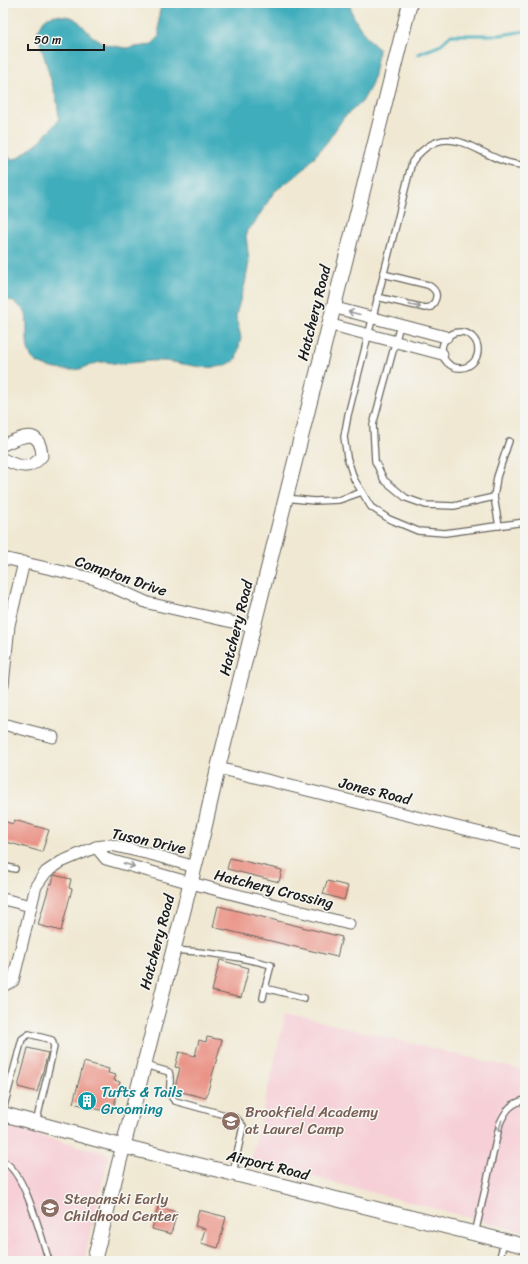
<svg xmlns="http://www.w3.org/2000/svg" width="528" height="1264" viewBox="0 0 528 1264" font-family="Sriracha,sans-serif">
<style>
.built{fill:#f6cfd7}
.water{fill:#3fadbc;stroke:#2e646c}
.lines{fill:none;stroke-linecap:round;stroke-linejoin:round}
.stream{stroke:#3fadbc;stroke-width:3}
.building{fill:#ea9285}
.service-casing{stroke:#66635c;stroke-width:8}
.minor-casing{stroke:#66635c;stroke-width:13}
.tertiary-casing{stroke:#66635c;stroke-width:16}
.service{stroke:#fff;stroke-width:5.5}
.minor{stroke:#fff;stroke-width:11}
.tertiary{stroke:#fff;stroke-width:14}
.oneway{stroke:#999}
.labels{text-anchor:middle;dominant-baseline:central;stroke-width:3;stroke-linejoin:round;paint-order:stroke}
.street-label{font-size:15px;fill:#1c1c1c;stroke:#f6f6f2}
.culture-label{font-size:15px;fill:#0d838f;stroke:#f6f6f2;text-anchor:start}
.education-label{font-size:15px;fill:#785e54;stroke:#f6f6f2;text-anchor:start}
</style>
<rect width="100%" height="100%" fill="#f6f6f2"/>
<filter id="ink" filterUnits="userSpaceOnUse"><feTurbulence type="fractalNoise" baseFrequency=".025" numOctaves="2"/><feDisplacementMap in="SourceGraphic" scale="8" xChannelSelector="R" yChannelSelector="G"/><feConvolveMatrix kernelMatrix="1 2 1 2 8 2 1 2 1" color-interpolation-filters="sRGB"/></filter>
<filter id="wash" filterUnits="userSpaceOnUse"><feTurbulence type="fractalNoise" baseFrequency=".012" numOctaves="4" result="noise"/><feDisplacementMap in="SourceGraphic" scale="16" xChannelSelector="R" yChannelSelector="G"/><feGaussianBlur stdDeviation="0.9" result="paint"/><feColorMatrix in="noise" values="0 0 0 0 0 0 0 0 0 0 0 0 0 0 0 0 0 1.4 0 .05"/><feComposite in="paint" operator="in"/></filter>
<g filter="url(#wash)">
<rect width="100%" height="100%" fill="#f0e8d2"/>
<g class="built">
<polygon points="286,1013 525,1071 525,1232 251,1161"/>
<polygon points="3,1126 109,1154 84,1261 3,1261"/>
</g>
<path class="water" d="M162 3H350C350 17 368 41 379 49L372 84 362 102 344 117 327 142 303 170 274 192 253 225 247 230 246 235 249 262 245 284 237 311 236 317 241 338 236 359C217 376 185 362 162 361 148 360 134 363 120 364 114 364 108 361 102 362 90 363 82 371 70 370 59 370 45 368 35 361 22 351 30 325 25 311L13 301 3 299V154L12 159 18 158 41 140 57 122 59 118 57 101 37 32 44 20 48 17 56 15 71 17 77 20 92 36 107 45 126 48 144 46 152 44 159 37V14Z"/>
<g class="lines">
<polyline class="stream" points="418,54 439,46 451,35 501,35 525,31"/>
</g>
<g id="blocks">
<g class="building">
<polygon points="14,820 49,830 42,852 3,841 3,821 13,824"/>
<polygon points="230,858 282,870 279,882 227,869"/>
<polygon points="54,875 71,879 69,888 72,889 61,931 38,925 50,883 52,884"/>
<polygon points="327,881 348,886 344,900 323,894"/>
<polygon points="218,906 342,937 337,957 213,927"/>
<polygon points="220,960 249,968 241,998 212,991"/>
<polygon points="207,1037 222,1040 206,1098 174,1090 180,1068 175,1067 179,1052 195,1056 199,1040 206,1042"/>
<polygon points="28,1048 48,1053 37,1092 18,1087"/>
<polygon points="84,1062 109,1069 108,1073 116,1075 114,1080 120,1082 112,1113 73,1103"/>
<polygon points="158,1207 177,1212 171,1234 152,1229"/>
<polygon points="199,1210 226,1217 218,1248 201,1243 205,1229 195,1226"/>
</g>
</g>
</g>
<g filter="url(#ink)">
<use href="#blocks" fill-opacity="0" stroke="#66635c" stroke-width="1"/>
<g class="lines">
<defs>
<g id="service">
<path d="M525 165C481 165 451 111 412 162L348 415 344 437 347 457 354 479 371 507 389 519 418 531 445 533 525 522"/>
<path d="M377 297 425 308 431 307C438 298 439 291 428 285L383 274"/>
<polyline points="400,325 373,425 375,461 384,480 406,498 426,505 454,506 494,497"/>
<circle cx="460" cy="350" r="18"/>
<polyline points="285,498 314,501 339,500 362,492"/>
<polyline points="499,526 494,497 497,477 509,441"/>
<polyline points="3,866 15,869"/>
<path d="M173 950C207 952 238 956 271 965L265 988 304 998"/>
<polyline points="263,998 265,988"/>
<path d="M145 1065 169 1072C173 1083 165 1092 175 1101L236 1118 243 1126 233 1173"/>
<polyline points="3,1110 22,1039 29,1034 52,1040 54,1047 36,1123"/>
<path d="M3 1162C24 1168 42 1240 49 1261"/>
<path d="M475 1234 500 1123C506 1110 511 1103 525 1100"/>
<polyline points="499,1261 504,1242"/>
</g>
<g id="minor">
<polyline points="332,307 446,337"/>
<polyline points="328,324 442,354"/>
<path d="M3 445C21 437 40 426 42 456 30 471 19 467 3 459"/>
<polyline points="3,558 95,579 148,603 254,627"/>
<polyline points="3,685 9,625 24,562"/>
<polyline points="3,724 53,737"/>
<polyline points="218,768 525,844"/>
<polyline points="96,847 106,859 191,883 349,924"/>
<polyline points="3,899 31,906"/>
<polyline points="3,986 13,981 36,886 46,872 61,862 96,847 111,845 154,855 195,867"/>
</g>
<g id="tertiary">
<polyline points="3,1114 106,1142 525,1246"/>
<polyline points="94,1261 203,834 218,768 410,3"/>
</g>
</defs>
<use href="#service" class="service-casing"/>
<use href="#minor" class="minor-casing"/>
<use href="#tertiary" class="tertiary-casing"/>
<use href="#service" class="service"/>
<use href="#minor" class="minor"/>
<use href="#tertiary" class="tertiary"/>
</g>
<defs><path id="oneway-shaft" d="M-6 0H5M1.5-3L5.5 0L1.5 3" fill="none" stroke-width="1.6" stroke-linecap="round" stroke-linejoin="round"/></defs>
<g class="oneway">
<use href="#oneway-shaft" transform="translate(415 306) rotate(13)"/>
<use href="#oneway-shaft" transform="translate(354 313) rotate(-166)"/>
<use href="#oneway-shaft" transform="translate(129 865) rotate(16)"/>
<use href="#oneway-shaft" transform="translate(500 1126) rotate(106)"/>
</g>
</g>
<defs>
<symbol id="building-disc" viewBox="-11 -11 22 22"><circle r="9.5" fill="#0f9aa8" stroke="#f6f6f2"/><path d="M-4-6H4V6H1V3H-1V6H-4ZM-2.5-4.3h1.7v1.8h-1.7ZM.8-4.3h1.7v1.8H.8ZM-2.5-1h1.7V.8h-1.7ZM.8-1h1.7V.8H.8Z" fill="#fff"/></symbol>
<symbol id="school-disc" viewBox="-11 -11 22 22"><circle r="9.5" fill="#8d6e63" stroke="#f6f6f2"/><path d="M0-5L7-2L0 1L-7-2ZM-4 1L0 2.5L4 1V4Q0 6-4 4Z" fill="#fff"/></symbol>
</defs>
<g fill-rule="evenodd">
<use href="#building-disc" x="76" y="1090" width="22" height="22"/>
<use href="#school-disc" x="220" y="1110" width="22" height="22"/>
<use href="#school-disc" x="39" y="1197" width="22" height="22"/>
</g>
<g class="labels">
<g class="street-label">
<text transform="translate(314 313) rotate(-76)">Hatchery Road</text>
<text transform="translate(121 576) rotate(19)">Compton Drive</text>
<text transform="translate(236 628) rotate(-76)">Hatchery Road</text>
<text transform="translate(375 791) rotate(14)">Jones Road</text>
<text transform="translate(149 841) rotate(12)">Tuson Drive</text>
<text transform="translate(274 889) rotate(14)">Hatchery Crossing</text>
<text transform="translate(157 942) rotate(-75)">Hatchery Road</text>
<text transform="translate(268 1165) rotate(14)">Airport Road</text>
</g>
<g class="culture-label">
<text x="101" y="1092">Tufts &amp; Tails<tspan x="101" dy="17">Grooming</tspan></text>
</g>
<g class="education-label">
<text x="245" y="1112">Brookfield Academy<tspan x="245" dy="17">at Laurel Camp</tspan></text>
<text x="64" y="1199">Stepanski Early<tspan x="64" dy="17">Childhood Center</tspan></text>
</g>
</g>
<rect width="528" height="1264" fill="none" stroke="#f6f6f2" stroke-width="16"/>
<path d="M28 44v6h76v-6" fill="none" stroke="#1c1c1c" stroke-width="2"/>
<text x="34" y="44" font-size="12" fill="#1c1c1c" stroke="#f6f6f2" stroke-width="3" paint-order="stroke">50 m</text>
</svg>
